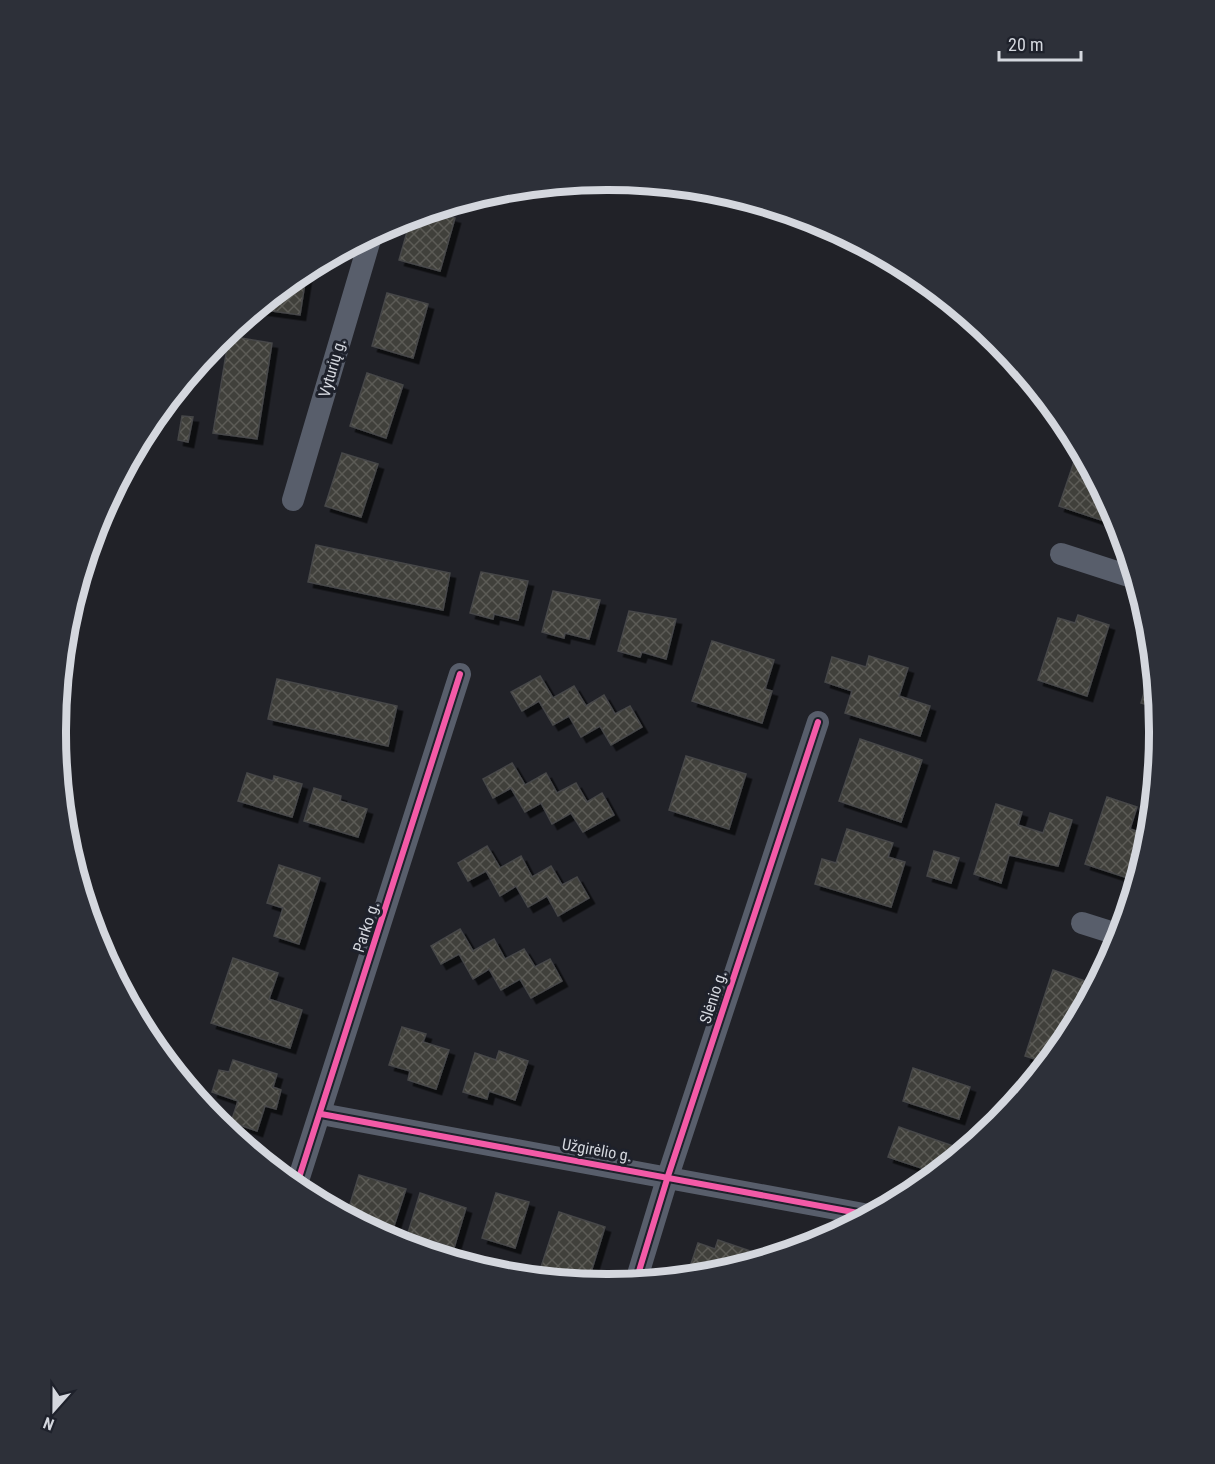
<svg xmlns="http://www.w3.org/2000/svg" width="1215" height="1464" viewBox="0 0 1215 1464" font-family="'Roboto Condensed',sans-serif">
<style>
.building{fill:url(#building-cross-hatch);stroke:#464748;stroke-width:1.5;filter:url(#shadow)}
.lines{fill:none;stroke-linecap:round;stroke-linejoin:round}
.minor{stroke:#585e6b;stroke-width:22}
.cycleway-casing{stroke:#1e212b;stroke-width:10}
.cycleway{stroke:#f35aa7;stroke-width:6}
.labels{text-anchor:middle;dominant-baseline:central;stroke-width:6;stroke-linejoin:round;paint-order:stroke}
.street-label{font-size:16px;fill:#d4d7de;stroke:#1e212b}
.rim{fill:none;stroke:#d4d7de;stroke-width:8}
</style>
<defs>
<pattern id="building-cross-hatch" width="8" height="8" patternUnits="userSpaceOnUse" patternTransform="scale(1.5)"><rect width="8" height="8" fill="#41403b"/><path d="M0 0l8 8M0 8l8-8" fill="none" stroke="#5c5b57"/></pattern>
<filter id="shadow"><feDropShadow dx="5.5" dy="5.5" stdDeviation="0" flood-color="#0009"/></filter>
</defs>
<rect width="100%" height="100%" fill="#212228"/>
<g class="building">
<polygon points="431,212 455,218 440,271 399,260 411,218"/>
<polygon points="307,270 300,315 257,309 301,273"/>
<polygon points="387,293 428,304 413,358 372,346"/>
<polygon points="229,336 272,343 257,439 213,433"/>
<polygon points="367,373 403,385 386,438 350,426"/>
<polygon points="182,416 193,417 188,442 178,440"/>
<polygon points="1078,450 1080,451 1119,526 1059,506"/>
<polygon points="342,453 378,464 361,517 325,506"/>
<polygon points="316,545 450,573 443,610 308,582"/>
<polygon points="481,572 528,581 518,620 494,614 493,619 470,613"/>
<polygon points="553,591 600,600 589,639 565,633 564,638 542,632"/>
<polygon points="629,611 676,619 666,659 642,652 640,657 618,651"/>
<polygon points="1078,615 1109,625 1087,696 1038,680 1058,618 1075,623"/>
<polygon points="712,641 774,660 765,689 772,691 762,723 692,701"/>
<polygon points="869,656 908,668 899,696 930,706 920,736 845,713 852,691 825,682 832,657 866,667"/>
<polygon points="1153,663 1157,708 1141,703"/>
<polygon points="540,676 553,698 574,686 586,706 604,695 615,714 630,706 642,727 611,745 600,726 581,737 569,716 553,725 539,701 522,711 511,692"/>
<polygon points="277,679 397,706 388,746 268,719"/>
<polygon points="860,739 922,760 901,822 839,801"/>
<polygon points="686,756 746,774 729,829 669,810"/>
<polygon points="512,763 525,785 546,773 557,793 576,783 587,802 602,793 614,815 583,832 571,813 552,824 541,803 525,812 511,788 493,798 483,779"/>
<polygon points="247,773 273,781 274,776 302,784 292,817 238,801"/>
<polygon points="314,788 341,796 340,801 367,809 358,837 304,821"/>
<polygon points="1107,797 1137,807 1130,829 1149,835 1134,880 1085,864"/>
<polygon points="996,804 1022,812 1018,825 1043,833 1050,813 1072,820 1058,866 1009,855 1001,883 974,874"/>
<polygon points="847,829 893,843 888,857 905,862 891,907 815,884 822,859 836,863"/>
<polygon points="487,846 500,868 521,856 532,877 551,866 562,885 577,877 589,898 558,916 547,896 528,907 516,886 500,896 486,871 468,881 458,863"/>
<polygon points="934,851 959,858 951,883 927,876"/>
<polygon points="279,865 320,878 299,944 274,936 283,908 267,903"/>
<polygon points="460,929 473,951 494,939 505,959 524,949 535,967 550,959 562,981 531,998 520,979 501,990 489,969 473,979 459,954 441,964 431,946"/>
<polygon points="233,958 278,973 269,999 302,1010 290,1048 211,1023"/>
<polygon points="1053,970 1088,982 1086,990 1092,992 1066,1039 1047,1063 1025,1056"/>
<polygon points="402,1027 426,1034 423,1042 449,1050 436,1089 408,1080 410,1071 389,1065"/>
<polygon points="499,1051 528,1061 515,1100 489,1091 487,1099 463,1092 475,1053 496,1060"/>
<polygon points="233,1060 277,1074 273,1087 281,1090 276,1109 265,1106 257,1131 231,1122 238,1101 212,1092 219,1070 229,1072"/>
<polygon points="913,1068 970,1087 959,1119 903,1101"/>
<polygon points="899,1127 953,1146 947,1164 936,1173 888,1157"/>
<polygon points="359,1175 406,1189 393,1229 347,1214"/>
<polygon points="420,1193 466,1208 454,1248 408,1233"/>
<polygon points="496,1193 529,1202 515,1248 482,1238"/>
<polygon points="559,1212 605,1227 588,1282 571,1280 540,1270"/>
<polygon points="718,1240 756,1253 752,1262 715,1273 687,1276 698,1243 715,1249"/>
</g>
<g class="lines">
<g class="minor">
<polyline points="293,500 371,236"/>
<polyline points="1061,554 1135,578"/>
<polyline points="1082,923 1120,935"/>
<polyline points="321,1114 869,1215"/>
<polyline points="296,1187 460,674"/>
<polyline points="636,1281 668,1176 818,722"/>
</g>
<defs>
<g id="cycleway">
<polyline points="321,1114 869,1215"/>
<polyline points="296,1187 460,674"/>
<polyline points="636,1281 668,1176 818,722"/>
</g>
</defs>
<use href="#cycleway" class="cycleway-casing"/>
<use href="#cycleway" class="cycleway"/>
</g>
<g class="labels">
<g class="street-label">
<text transform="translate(332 368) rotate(-74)">Vyturių g.</text>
<text transform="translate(366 927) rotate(-72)">Parko g.</text>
<text transform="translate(713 997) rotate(-72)">Slėnio g.</text>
<text transform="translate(597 1150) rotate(10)">Užgirėlio g.</text>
</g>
</g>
<path d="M0 0H1215V1464H0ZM607 190H608A541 541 0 0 1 1149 731V733A541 541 0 0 1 608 1274H607A541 541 0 0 1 66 733V731A541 541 0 0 1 607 190Z" fill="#2d3039" fill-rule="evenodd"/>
<path class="rim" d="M607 190H608A541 541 0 0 1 1149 731V733A541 541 0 0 1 608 1274H607A541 541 0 0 1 66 733V731A541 541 0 0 1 607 190Z"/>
<g transform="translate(54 1410) rotate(201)" stroke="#1e212b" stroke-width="4.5" paint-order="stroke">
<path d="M0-4.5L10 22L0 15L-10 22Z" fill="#d4d7de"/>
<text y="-9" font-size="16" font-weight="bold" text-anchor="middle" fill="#d4d7de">N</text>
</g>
<path d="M999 51v9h82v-9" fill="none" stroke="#d4d7de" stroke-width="3"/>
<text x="1008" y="51" font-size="18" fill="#d4d7de" stroke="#1e212b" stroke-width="4.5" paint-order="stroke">20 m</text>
</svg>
